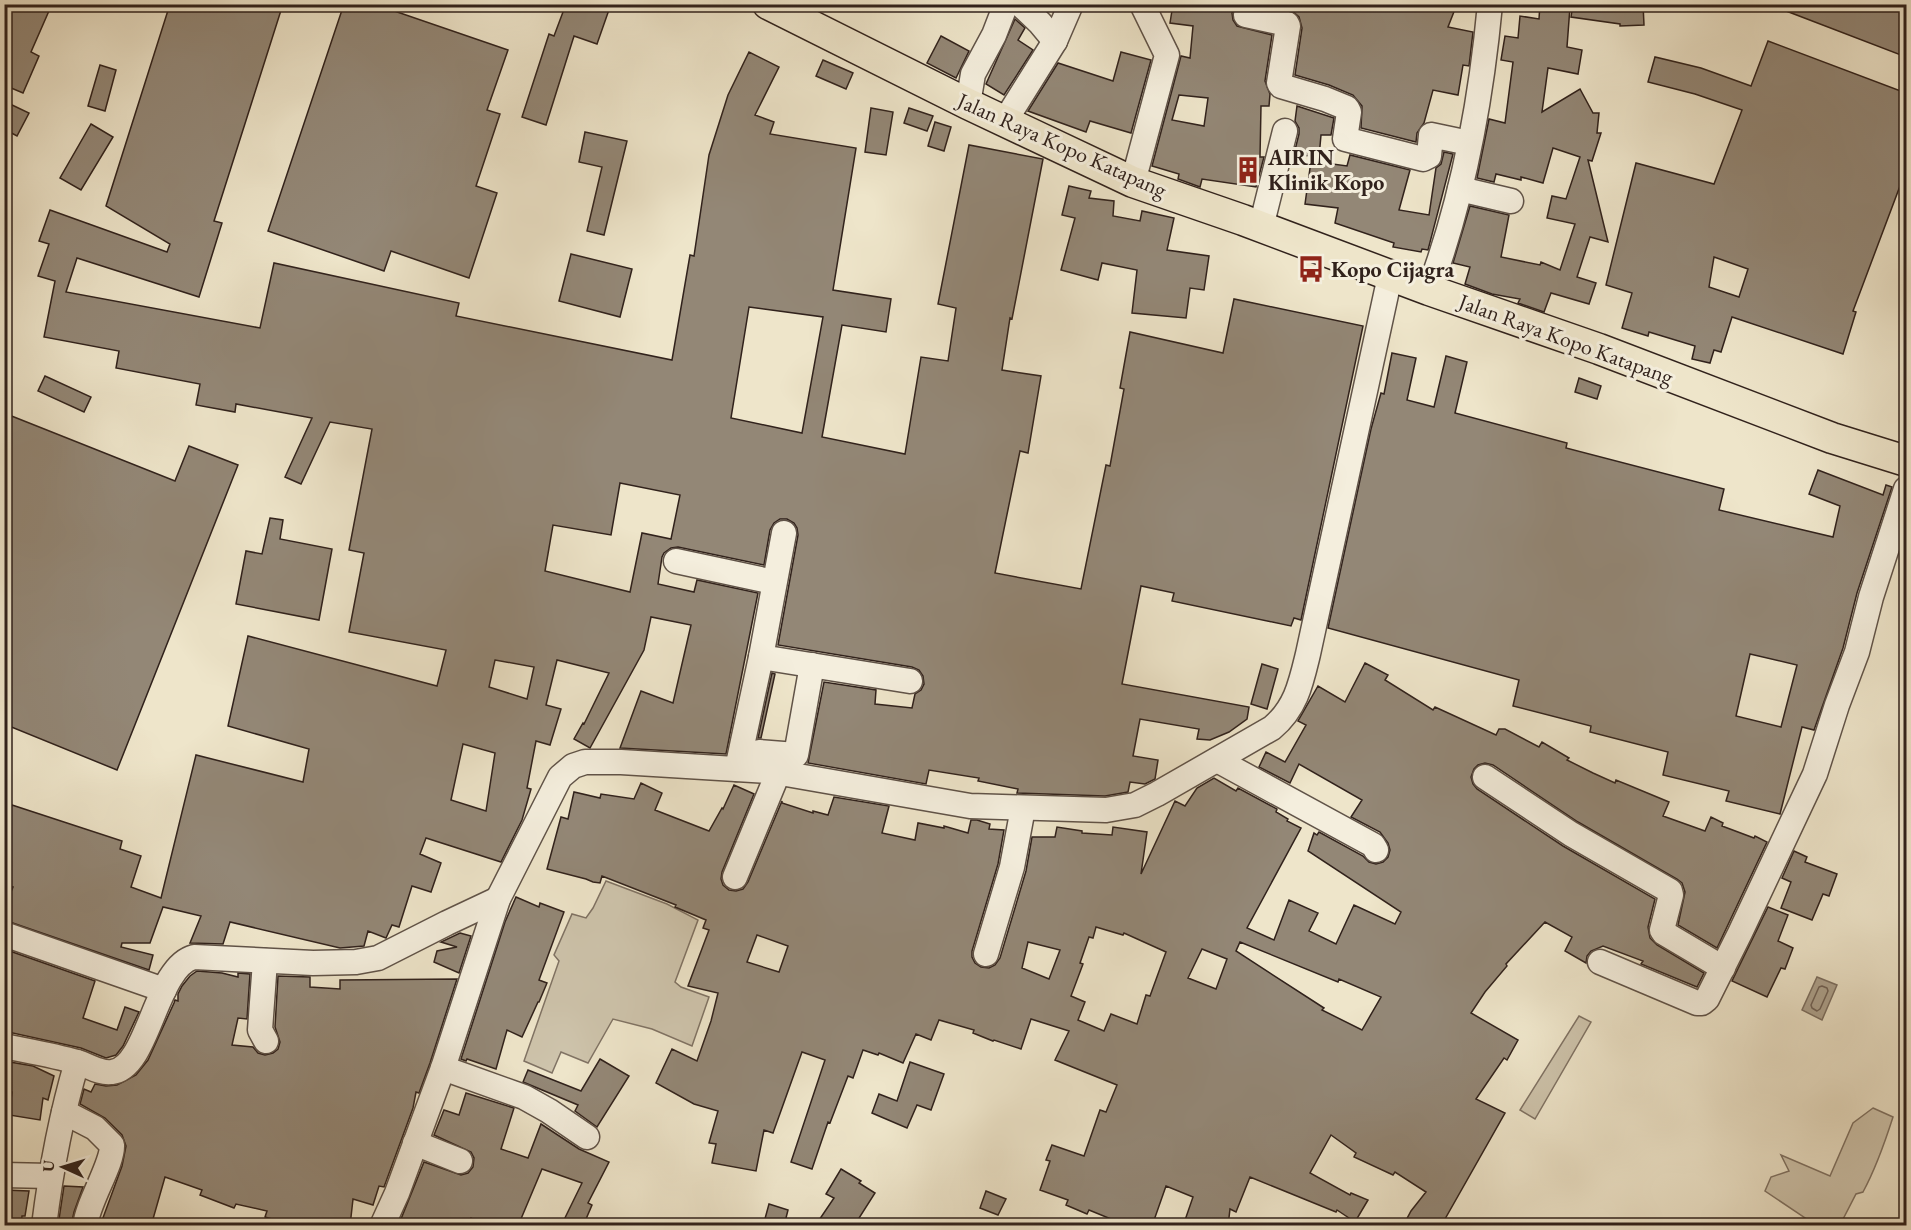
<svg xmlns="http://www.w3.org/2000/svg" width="1911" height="1230" viewBox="0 0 1911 1230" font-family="'EB Garamond',serif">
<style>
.green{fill:#cec4ac;stroke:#807364;stroke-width:1.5}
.water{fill:#aea38f;stroke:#7c6f61;stroke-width:1.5}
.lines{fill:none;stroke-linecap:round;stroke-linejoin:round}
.shore{stroke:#706256;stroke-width:1.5}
.building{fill:#938776;stroke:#31221c;stroke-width:1.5;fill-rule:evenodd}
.minor-casing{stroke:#605348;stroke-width:27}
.major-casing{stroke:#31221c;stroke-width:33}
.minor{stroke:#f4eedd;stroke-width:24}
.major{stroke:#eee5ca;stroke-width:30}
.labels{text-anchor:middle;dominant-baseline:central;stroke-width:6;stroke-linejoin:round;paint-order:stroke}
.street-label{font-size:22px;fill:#31221c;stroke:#f4eedd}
.poi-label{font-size:22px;font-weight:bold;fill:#31221c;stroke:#f4eedd;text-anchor:start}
</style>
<rect width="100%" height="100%" fill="#eee5ca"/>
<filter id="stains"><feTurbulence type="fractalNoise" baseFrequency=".00333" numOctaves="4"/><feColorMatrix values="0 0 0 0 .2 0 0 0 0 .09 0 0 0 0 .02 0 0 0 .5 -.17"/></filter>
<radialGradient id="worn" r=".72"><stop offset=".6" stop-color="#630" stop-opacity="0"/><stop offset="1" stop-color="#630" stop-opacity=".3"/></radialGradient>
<g class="green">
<polygon points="606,881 667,904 698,920 675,982 681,987 709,997 692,1046 652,1029 613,1019 588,1063 561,1052 552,1073 524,1061 559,961 554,955 572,914 586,918 593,908"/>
<polygon points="1579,1016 1591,1022 1535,1119 1520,1110"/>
<path d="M1873 1108 1893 1117C1885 1142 1876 1168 1863 1192L1856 1194 1840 1225H1809L1811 1222 1765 1191 1771 1177 1789 1171 1781 1155 1830 1176 1853 1123Z"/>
</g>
<polygon class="water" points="1817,977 1837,985 1822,1020 1802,1010"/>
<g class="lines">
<polygon class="shore" points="1822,986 1827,988 1828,991 1820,1009 1817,1011 1812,1008 1811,1005 1819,987"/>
</g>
<g class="building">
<polygon points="4,4 52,4 31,52 39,56 23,93 4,85"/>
<path d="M170 4H283L214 221 222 223 199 297 77 258 66 292 260 328 274 263 459 303 456 316 672 360 690 255 694 256 709 155 728 95 749 52 779 67 755 115 774 122 770 134 856 148 833 290 891 299 886 332 842 325 822 437 905 454 921 357 948 361 956 308 938 304 969 145 1043 159 1012 319 1010 318 1002 370 1041 376 1028 453 1020 451 995 573 1081 589 1106 465 1110 466 1124 389 1120 388 1130 332 1223 353 1234 299 1363 326 1301 620 1294 618 1291 626 1172 601 1174 593 1141 586 1122 684 1249 707 1247 719 1229 732 1210 740 1197 739 1199 729 1140 719 1133 756 1158 760 1155 779 1145 784 1130 782 1128 792 1105 796 1017 793 1018 789 978 781 979 778 929 770 926 784 808 763 824 682 876 690 875 704 912 708 915 694 921 690 924 684 923 676 919 670 912 667 778 645 798 535 797 528 794 523 787 519H780L774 523 770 530 764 565 678 547 671 548 664 553 662 557 658 584 694 592 697 580 758 593 726 754 620 748 641 691 673 703 691 625 651 617 644 650 590 748 574 739 583 723 584 724 609 673 557 660 546 705 561 709 550 745 536 741 527 788 531 789 522 820 501 862 426 838 420 854 441 863 431 892 412 886 399 927 392 925 386 938 368 931 364 946 340 948 230 922 223 944 190 943 201 916 163 907 150 943H122L121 947 153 955 149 970 4 920V910L13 887 4 884V828L12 805 122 841 120 849 141 856 131 887 161 898 196 755 303 782 309 749 228 726 248 636 437 686 446 650 349 632 364 553 349 550 372 429 330 422 301 484 285 477 312 418 236 404 235 412 196 405 200 384 116 368 119 351 44 337 55 281 38 276 49 244 39 241 50 210 167 252 170 244 106 206ZM749 307 823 317 802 433 731 418ZM620 483 680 495 671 539 642 533 630 592 545 571 553 525 611 535ZM495 660 534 667 527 699 489 687ZM463 744 495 753 486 811 451 800Z"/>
<polygon points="344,4 374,4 508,50 487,110 500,114 476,186 497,193 469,278 391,251 384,271 268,231"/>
<polygon points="566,4 611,4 597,44 574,36 546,125 522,117 549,34 554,36"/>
<path d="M1173 4H1237L1232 13 1233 20 1237 26 1272 35 1265 81 1270 94 1269 106H1261L1260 157H1264L1256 187 1202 179 1200 187 1178 179 1179 174 1152 166 1181 56 1190 58 1193 26 1170 23ZM1179 95 1208 98 1204 126 1172 120Z"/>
<polygon points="1265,4 1457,4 1448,27 1473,32 1469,66 1463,65 1458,95 1433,90 1424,123 1417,133 1416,142 1361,128 1362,106 1353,95 1329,85 1295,75 1302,28 1299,17 1291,10"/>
<polygon points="1540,4 1570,7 1567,47 1582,50 1578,74 1548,68 1542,112 1580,89 1593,113 1599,113 1597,133 1601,133 1592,161 1588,160 1608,242 1590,237 1577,277 1596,283 1589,304 1551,293 1544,312 1518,303 1520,299 1492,294 1465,284 1470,267 1453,263 1470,206 1509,215 1501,257 1540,265 1541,262 1560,270 1575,224 1547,218 1552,196 1566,199 1580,157 1553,148 1543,183 1521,177 1521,180 1496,174 1494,182 1477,178 1489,119 1505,123 1513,62 1501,60 1505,36 1518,38 1520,16 1539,19"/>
<polygon points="1573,4 1643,4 1644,25 1620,26 1620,24 1571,17"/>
<polygon points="1773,4 1906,4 1906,57 1773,6"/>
<polygon points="1015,19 1025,28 1018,40 1033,50 1004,95 986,84"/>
<polygon points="941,36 969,51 956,78 927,63"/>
<path d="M1768 41 1906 93V170L1853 311 1856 312 1843 354 1732 317 1721 352 1714 350 1710 363 1692 359 1695 346 1649 332 1648 336 1622 328 1632 293 1606 285 1636 163 1714 184 1742 110 1695 94 1648 82 1655 57 1701 68 1751 86ZM1714 257 1748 269 1739 297 1709 287Z"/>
<polygon points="1121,52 1151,60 1131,133 1090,121 1086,132 1028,111 1058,63 1113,81"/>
<polygon points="823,60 853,73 846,89 816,76"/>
<polygon points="100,65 116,70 105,111 88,106"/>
<polygon points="10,104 29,113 17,136 4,129 4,114"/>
<polygon points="1297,106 1334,118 1331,135 1321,135 1319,157 1294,154 1299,134 1299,128 1295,121"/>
<polygon points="871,108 893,112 886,155 865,152"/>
<polygon points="909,108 933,116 927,131 904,123"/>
<polygon points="935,122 951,127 944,151 928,146"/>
<polygon points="91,124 113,137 81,190 60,178"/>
<polygon points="585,132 627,141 604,235 587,231 602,167 579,162"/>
<polygon points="1444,152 1453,154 1428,250 1422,249 1421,252 1393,247 1394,243 1335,223 1338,208 1305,204 1311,161 1347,166 1350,155 1410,170 1399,210 1429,215 1436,168 1441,164"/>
<polygon points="1069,186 1091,191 1089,198 1114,201 1113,216 1140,221 1142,211 1174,218 1167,250 1209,256 1204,290 1190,288 1186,318 1132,313 1137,270 1102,263 1098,280 1061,270 1075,218 1062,215"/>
<polygon points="571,254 632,269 620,317 559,301"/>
<path d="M1392 353 1416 358 1407 400 1434 407 1446 356 1467 362 1455 413 1567 443 1566 448 1724 489 1719 510 1833 537 1840 506 1809 494 1818 470 1883 495 1886 485 1892 487 1857 593 1843 648 1814 730 1802 727 1780 814 1726 801 1729 791 1663 775 1668 752 1590 732 1591 726 1513 706 1519 680 1328 628 1371 429 1381 393 1384 394ZM1750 654 1797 665 1781 727 1736 716Z"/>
<polygon points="45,376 91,397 84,412 38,391"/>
<polygon points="1579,378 1601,386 1597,399 1575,392"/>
<polygon points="4,413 175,481 189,446 238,465 117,770 4,724"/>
<polygon points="270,518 283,520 280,539 332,549 319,620 236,604 246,551 262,554"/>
<path d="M1365 663 1388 675 1385 680 1433 710 1435 707 1496 735 1499 729H1505L1539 747 1542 742 1569 758 1567 760 1593 773 1615 783 1616 780 1669 802 1663 816 1705 831 1711 817 1723 823 1722 826 1754 838 1755 836 1767 842 1717 948 1678 925 1685 892 1682 883 1677 879 1578 822 1493 765 1485 763 1478 765 1474 769 1471 777 1473 784 1477 789 1563 846 1655 899 1648 927 1650 938 1657 945 1704 973 1697 987 1641 964 1643 961 1603 946 1591 951 1587 956 1586 963 1565 951 1572 937 1545 922 1506 964 1507 966 1485 992 1471 1013 1518 1040 1507 1060 1504 1058 1476 1099 1505 1113 1441 1226H1403L1411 1211 1426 1192 1395 1172 1393 1175 1354 1157 1356 1153 1331 1135 1310 1173 1350 1195 1351 1193 1368 1200 1355 1222 1337 1210 1336 1212 1250 1177 1236 1212 1230 1209 1228 1226H1183L1193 1197 1166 1186 1152 1226H1128L1089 1210 1087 1214 1066 1205 1068 1200 1040 1190 1050 1161 1046 1160 1052 1145 1084 1156 1100 1110 1106 1112 1117 1085 1055 1060 1069 1031 1031 1019 1021 1049 994 1040 993 1041 973 1033 974 1030 939 1020 931 1040 916 1034 903 1063 879 1053 878 1055 863 1050 853 1078 848 1076 830 1123 828 1122 812 1169 791 1162 825 1060 802 1052 773 1133 764 1130 756 1171 712 1163 716 1144 709 1143 718 1111 694 1104 656 1083 672 1049 697 1061 711 1021 718 993 688 986 709 930 703 928 706 920 675 907 676 905 602 876 600 883 593 882 586 879 547 869 561 817 568 819 574 792 600 798 601 794 634 799 641 783 662 793 655 810 709 831 722 808 723 809 734 785 754 794 722 872 721 879 723 885 729 890 736 891 743 889 748 882 782 801V803L813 813V811L828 815 834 797 889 806 882 833 915 840 918 823 944 828V826L968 833 971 820H977L990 824 989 829 1004 830 998 864 972 951V957L975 963 981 967 989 968 995 965 1000 958 1026 871 1032 837H1055L1057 827 1082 831V833L1112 835 1113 827 1147 832 1141 874 1175 801 1185 806 1197 788 1214 778 1236 791 1238 788 1277 809 1276 812 1288 819 1287 821 1301 828 1247 928 1274 940 1289 900 1318 913 1309 931 1336 944 1354 905 1395 924 1401 912 1308 851 1314 833 1317 835 1319 832 1363 856 1369 862 1376 864 1383 862 1388 857 1390 850 1388 843 1380 832 1351 817 1362 800 1299 764 1290 783 1259 767 1266 752 1285 762 1306 725 1298 721 1318 686 1345 702ZM1096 927 1123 935 1124 933 1166 952 1150 996 1146 995 1137 1024 1111 1014 1104 1031 1078 1020 1085 1002 1071 996 1083 964 1080 963 1089 937 1093 938ZM757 935 788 946 779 972 747 962ZM1028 942 1060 950 1049 979 1022 968ZM1240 942 1338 982 1339 979 1381 997 1362 1030 1322 1010 1324 1008 1236 951ZM1202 949 1227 959 1216 989 1188 978Z"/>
<polygon points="1262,664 1278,669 1267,709 1251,704"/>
<polygon points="772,673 775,674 761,738 758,738"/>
<polygon points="1794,851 1807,857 1805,862 1837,874 1829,896 1823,894 1812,920 1781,908 1791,882 1782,878"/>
<polygon points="516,897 539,907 540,903 564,912 539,980 547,983 539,1002 538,1002 522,1037 507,1030 496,1069 467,1059 466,1061 461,1059 505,922"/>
<polygon points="1768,907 1788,915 1778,941 1793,948 1785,969 1781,968 1767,997 1732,981"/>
<polygon points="460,933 471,936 459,973 434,962 437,951 457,947 441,942"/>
<polygon points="4,949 95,981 83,1018 117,1030 125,1007 139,1012 123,1046 116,1055 106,1058 81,1048 8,1032 8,1030 4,1029"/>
<polygon points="197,971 222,973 238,977 238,973 250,974 247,1019 238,1018 232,1045 253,1047 258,1053 265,1055 273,1053 278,1049 280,1042 275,1027 278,976 310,977 310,987 340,989 340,980 457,979 430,1063 419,1093 416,1092 413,1108 384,1187 379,1186 373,1205 353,1199 350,1226 271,1226 272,1219 265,1217 267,1211 236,1204 234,1208 200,1195 202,1190 165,1177 151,1226 100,1226 122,1166 126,1146 122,1135 105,1118 80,1104 84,1089 91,1092 95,1084 106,1086 117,1085 136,1075 148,1060 174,1003 175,1000 178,1001 178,994 182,986 190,976"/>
<polygon points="600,1059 629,1076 597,1127 575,1111 578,1105 523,1082 528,1070 581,1091"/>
<polygon points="4,1061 33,1066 54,1076 48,1100 43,1098 40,1120 9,1115 12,1092 4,1090"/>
<polygon points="910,1062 944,1074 931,1110 917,1105 907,1128 872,1113 879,1094 897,1101"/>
<polygon points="466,1093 514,1108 501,1149 528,1158 541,1124 579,1149 609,1162 588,1203 592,1205 583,1226 561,1226 582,1183 542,1169 518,1226 486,1226 471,1218 468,1226 406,1226 401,1219 424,1162 461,1175 468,1173 473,1167 474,1158 471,1152 434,1135 444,1110 459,1115"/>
<polygon points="841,1169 861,1181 859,1183 875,1193 854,1226 815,1226 834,1198 826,1194"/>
<polygon points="64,1186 83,1187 74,1212 71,1226 58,1226"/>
<polygon points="4,1190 29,1191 25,1216 22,1216 21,1226 4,1226"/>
<polygon points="986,1191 1006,1199 998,1215 980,1208"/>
<polygon points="769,1204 788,1210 784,1226 763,1226"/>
</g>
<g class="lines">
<defs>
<g id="minor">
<polyline points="1020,4 1040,23 1055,41"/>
<polyline points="1246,15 1287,24 1288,26 1279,83 1281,86 1325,99 1347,108 1349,112 1345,139 1423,159 1429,156 1431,135 1469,143"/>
<polyline points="968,104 973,74 994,35 1006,4"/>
<polyline points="1005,121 1055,41 1071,4"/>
<polyline points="1133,182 1167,55 1142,4"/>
<polyline points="1460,189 1511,201"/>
<polyline points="1261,227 1285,131"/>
<path d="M1429 290C1463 199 1481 102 1490 4"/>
<polyline points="676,561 774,582"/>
<polyline points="761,657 910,681"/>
<polyline points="759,752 796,755 812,665"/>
<polyline points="1217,760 1373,845 1376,850"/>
<polyline points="737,769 761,657 784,533"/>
<polyline points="1485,777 1571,834 1670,891 1671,895 1662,930 1664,933 1723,968"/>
<polyline points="735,877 778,773"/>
<polyline points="4,934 164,990"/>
<polyline points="986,954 1012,867 1023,808"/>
<polyline points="265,961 260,1030 266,1041"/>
<polyline points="1600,962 1697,1003 1702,1003 1707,999 1740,933 1815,774 1837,705 1857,652 1871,597 1906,489"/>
<path d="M4 1046C28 1051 53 1055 77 1062 88 1065 100 1074 112 1072 149 1068 155 967 194 957L313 963 356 962 378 958 447 923 498 899"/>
<polyline points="443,1068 524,1097 549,1111 587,1137"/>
<path d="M64 1112 95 1128 112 1145C113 1164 88 1201 85 1226"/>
<polyline points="415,1143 460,1161"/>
<polyline points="4,1175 50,1176"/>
<path d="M44 1226C51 1170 61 1116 77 1062"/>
<path d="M382 1226 397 1193 443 1068 498 899 560 777 573 766 585 762H621L769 771 970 806 1106 810 1135 805 1157 794 1272 728C1296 708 1301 683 1308 654L1390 276"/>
</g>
<polyline id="major" points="768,4 968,104 1133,182 1243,220 1429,290 1599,349 1832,438 1906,461"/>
</defs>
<use href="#minor" class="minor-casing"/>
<use href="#major" class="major-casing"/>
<use href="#minor" class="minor"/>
<use href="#major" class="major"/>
</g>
<defs>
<symbol id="building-bare" viewBox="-9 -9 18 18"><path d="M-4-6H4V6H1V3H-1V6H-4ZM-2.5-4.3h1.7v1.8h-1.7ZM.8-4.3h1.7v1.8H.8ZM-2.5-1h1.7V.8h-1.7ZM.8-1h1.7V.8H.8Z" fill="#8f2418" stroke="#f4eedd" stroke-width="2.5" paint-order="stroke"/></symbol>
<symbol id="bus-bare" viewBox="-9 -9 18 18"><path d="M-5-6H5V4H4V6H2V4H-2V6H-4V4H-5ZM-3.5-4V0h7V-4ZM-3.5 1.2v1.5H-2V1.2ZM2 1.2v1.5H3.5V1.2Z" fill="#8f2418" stroke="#f4eedd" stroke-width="2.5" paint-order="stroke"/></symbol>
</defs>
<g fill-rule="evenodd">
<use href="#building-bare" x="1229" y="151" width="38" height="38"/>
<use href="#bus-bare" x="1292" y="250" width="38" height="38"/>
</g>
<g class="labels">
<g class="street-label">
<text transform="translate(1062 145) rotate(24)">Jalan Raya Kopo Katapang</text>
<text transform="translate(1566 339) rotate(20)">Jalan Raya Kopo Katapang</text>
</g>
<g class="poi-label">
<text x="1268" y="157">AIRIN<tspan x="1268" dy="25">Klinik Kopo</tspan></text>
<text x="1331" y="269">Kopo Cijagra</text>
</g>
</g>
<rect width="1911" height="1230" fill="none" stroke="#eee5ca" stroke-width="24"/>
<rect x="6" y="6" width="1899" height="1218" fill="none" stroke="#31221c" stroke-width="3"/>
<rect x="12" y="12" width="1887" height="1206" fill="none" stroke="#31221c" stroke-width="1.5"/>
<g transform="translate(63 1167) rotate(274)" stroke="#f4eedd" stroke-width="4.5" paint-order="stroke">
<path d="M0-4.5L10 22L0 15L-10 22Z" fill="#31221c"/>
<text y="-9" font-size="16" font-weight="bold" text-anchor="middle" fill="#31221c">U</text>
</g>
<rect width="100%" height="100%" filter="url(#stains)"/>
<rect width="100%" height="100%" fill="url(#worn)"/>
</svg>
